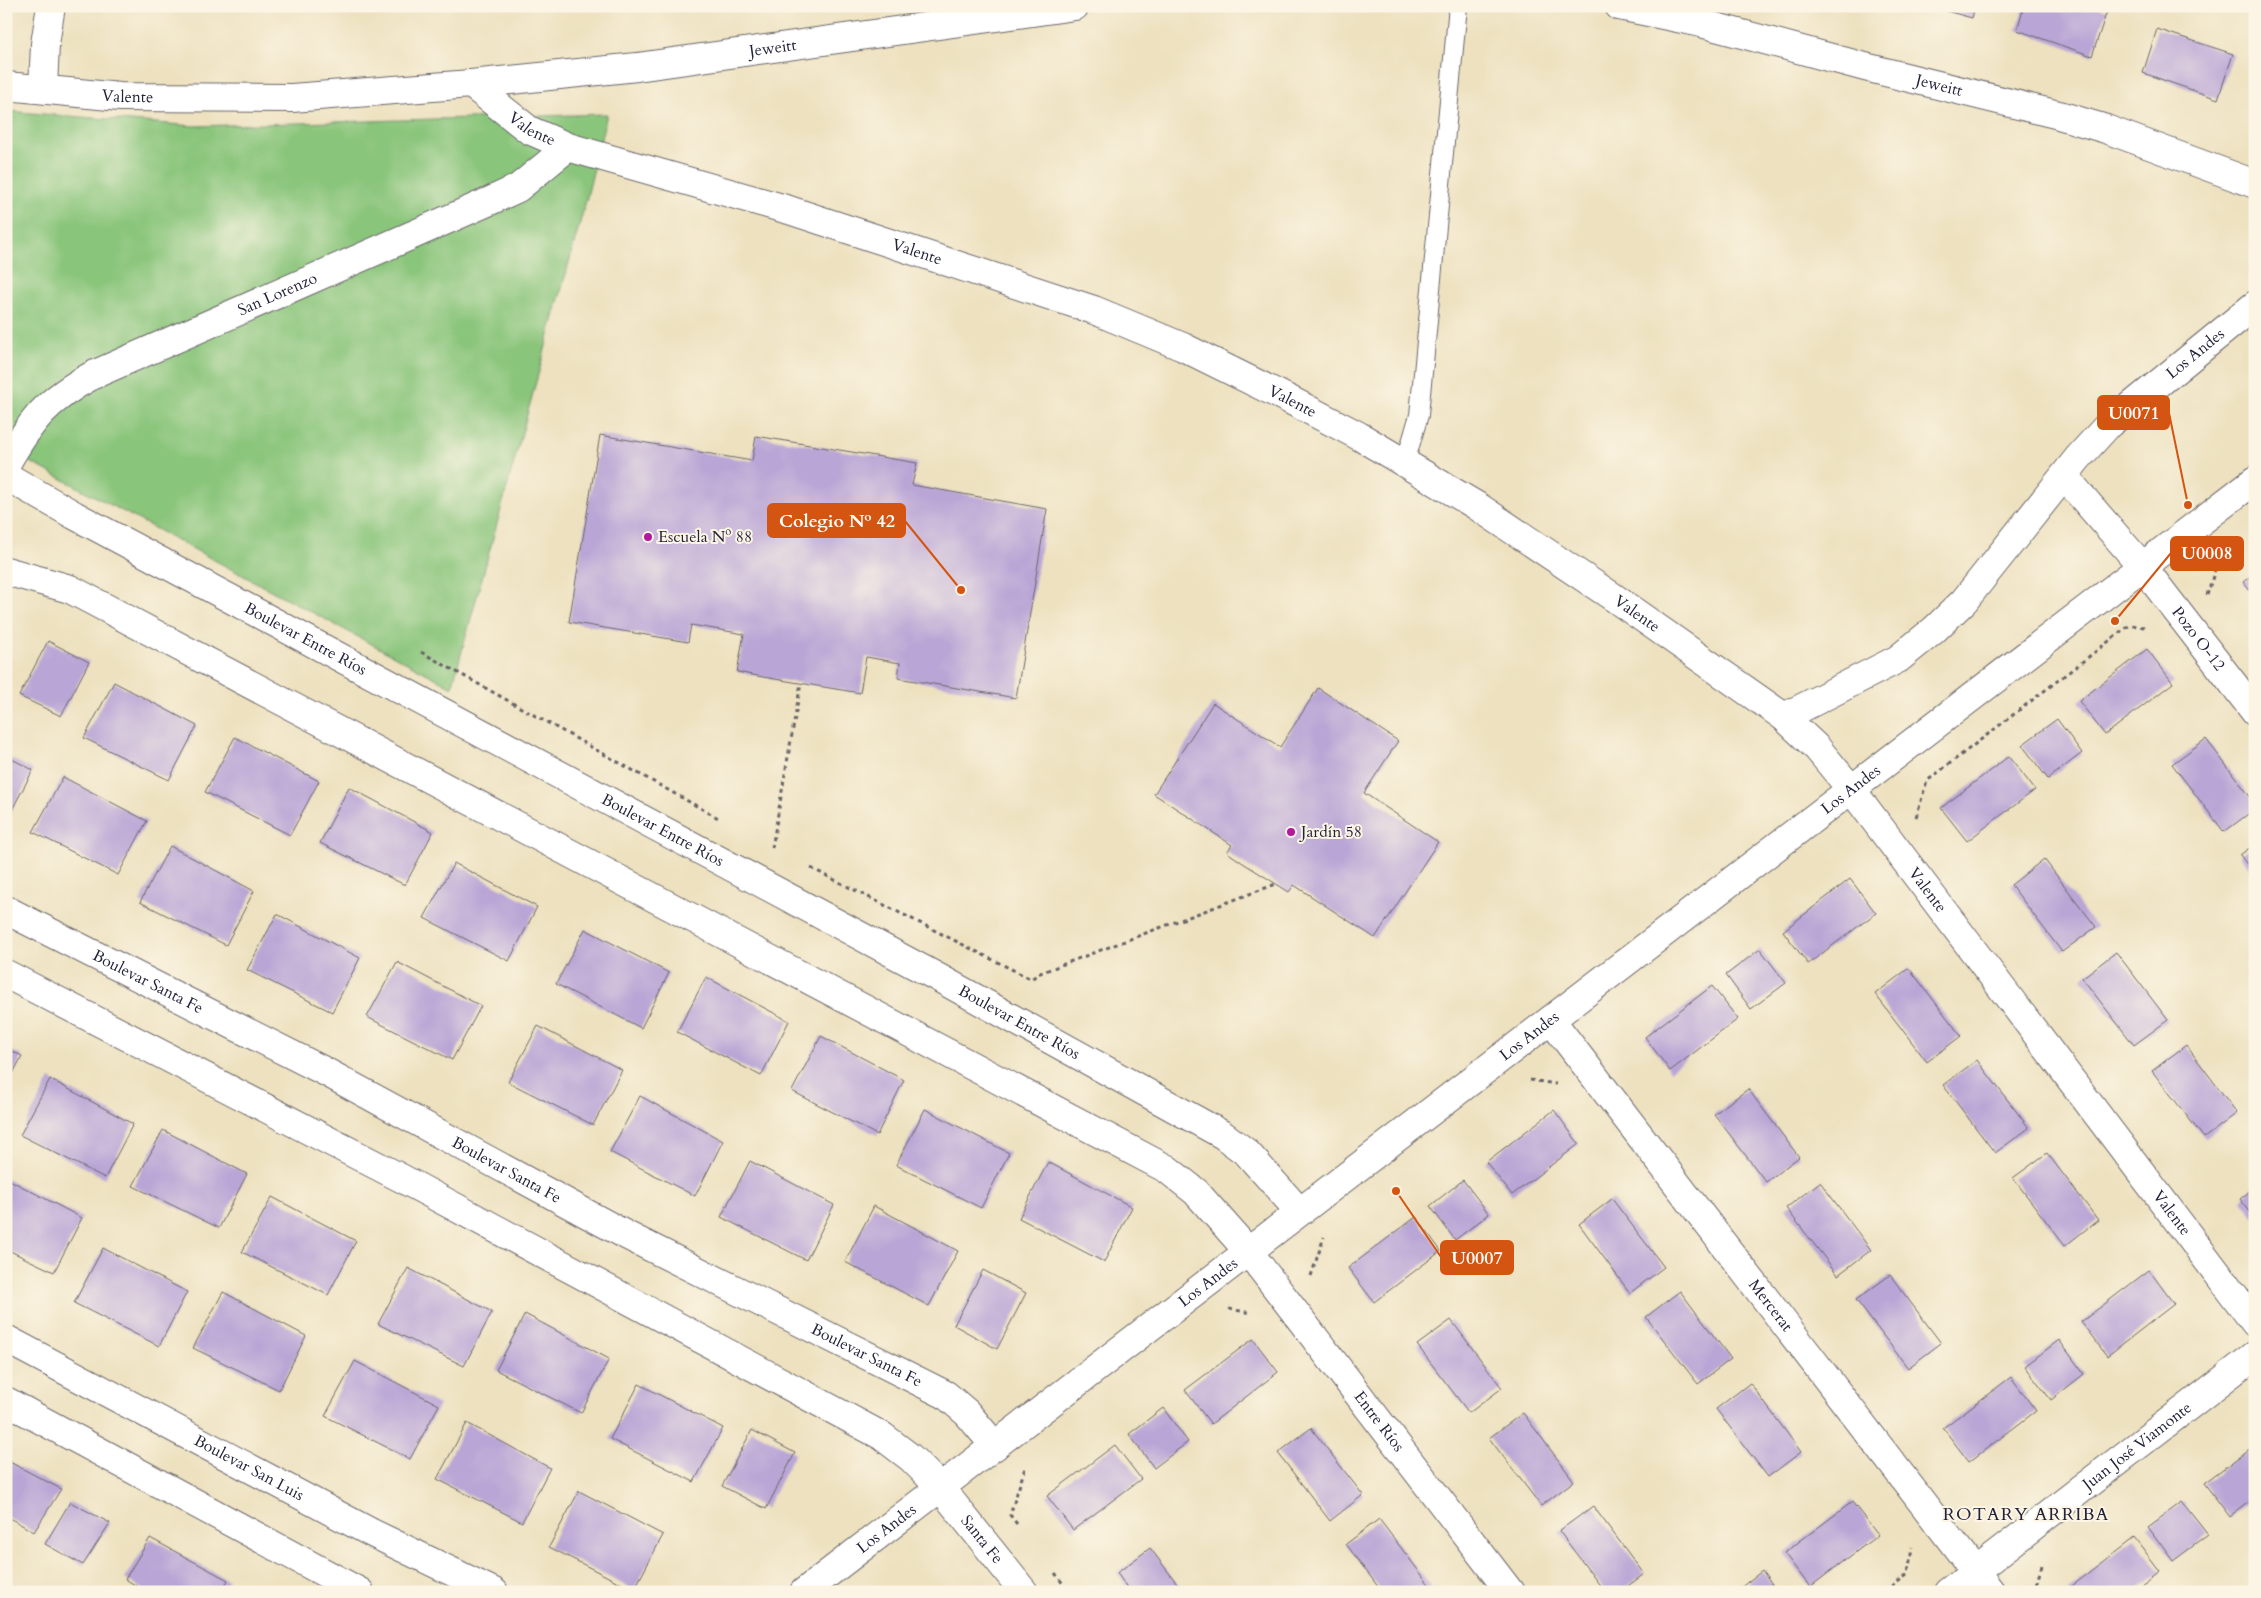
<svg xmlns="http://www.w3.org/2000/svg" width="2261" height="1598" viewBox="0 0 2261 1598" font-family="Cardo,serif">
<style>
.green{fill:#89c57a;stroke:#56745a}
.building{fill:#baa6d6}
.lines{fill:none;stroke-linecap:round;stroke-linejoin:round}
.service-casing{stroke:#696569;stroke-width:20}
.minor-casing{stroke:#696569;stroke-width:30}
.tertiary-casing{stroke:#696569;stroke-width:30}
.path{stroke:#696569;stroke-width:3;stroke-dasharray:4 4;stroke-linecap:butt}
.service{stroke:#fff;stroke-width:18}
.minor{stroke:#fff;stroke-width:28}
.tertiary{stroke:#fff;stroke-width:28}
.poi-dot{fill:#b5179e;stroke:#fcf5e5;stroke-width:2}
.labels{text-anchor:middle;dominant-baseline:central;stroke-width:4;stroke-linejoin:round;paint-order:stroke}
.street-label{font-size:16px;fill:#22223b;stroke:#fcf5e5}
.poi-label{font-size:16px;fill:#22223b;stroke:#fcf5e5;text-anchor:start}
.neighbourhood-label{font-size:18px;letter-spacing:1px;fill:#22223b;stroke:#fcf5e5}
.leader{fill:none;stroke:#d45411;stroke-width:2}
.callout-dot{fill:#d45411;stroke:#fcf5e5;stroke-width:2}
.callout{fill:#d45411;stroke:#d45411;stroke-width:2}
.callout-label{font-size:18px;text-anchor:middle;font-weight:bold;fill:#fff}
</style>
<rect width="100%" height="100%" fill="#fcf5e5"/>
<filter id="ink" filterUnits="userSpaceOnUse"><feTurbulence type="fractalNoise" baseFrequency=".02" numOctaves="2"/><feDisplacementMap in="SourceGraphic" scale="10" xChannelSelector="R" yChannelSelector="G"/><feConvolveMatrix kernelMatrix="1 2 1 2 8 2 1 2 1" color-interpolation-filters="sRGB"/></filter>
<filter id="wash" filterUnits="userSpaceOnUse"><feTurbulence type="fractalNoise" baseFrequency=".0096" numOctaves="4" result="noise"/><feDisplacementMap in="SourceGraphic" scale="20" xChannelSelector="R" yChannelSelector="G"/><feGaussianBlur stdDeviation="1.12" result="paint"/><feColorMatrix in="noise" values="0 0 0 0 0 0 0 0 0 0 0 0 0 0 0 0 0 1.4 0 .05"/><feComposite in="paint" operator="in"/></filter>
<g filter="url(#wash)">
<rect width="100%" height="100%" fill="#ede1bf"/>
<polygon class="green" points="6,111 194,126 607,114 587,197 452,687 6,449"/>
<g id="blocks">
<g class="building">
<polygon points="1928,6 1975,6 1972,18"/>
<polygon points="2024,6 2092,6 2107,11 2092,56 2017,30"/>
<polygon points="2157,29 2233,54 2218,99 2143,73"/>
<polygon points="600,435 752,461 756,436 917,463 912,485 1047,509 1016,698 898,678 900,663 866,657 860,693 763,677 737,672 744,634 691,625 688,642 569,622"/>
<polygon points="2255,573 2255,597 2243,582"/>
<polygon points="48,641 89,662 61,716 19,696"/>
<polygon points="2147,649 2173,683 2105,735 2079,701"/>
<polygon points="114,682 197,726 169,780 84,738"/>
<polygon points="1318,688 1398,741 1364,793 1438,842 1375,938 1294,885 1289,892 1243,863 1227,852 1232,845 1154,794 1213,703 1280,747"/>
<polygon points="2057,719 2082,753 2048,779 2022,745"/>
<polygon points="235,737 319,781 290,835 205,792"/>
<polygon points="2206,739 2255,803 2255,809 2224,832 2172,764"/>
<polygon points="6,756 33,770 6,821"/>
<polygon points="2009,756 2035,790 1967,841 1941,808"/>
<polygon points="63,777 147,821 118,875 33,832"/>
<polygon points="349,787 433,832 405,885 320,843"/>
<polygon points="2255,844 2255,875 2240,855"/>
<polygon points="170,846 254,891 226,945 140,902"/>
<polygon points="2044,859 2096,927 2062,952 2011,885"/>
<polygon points="454,863 537,907 509,961 424,918"/>
<polygon points="1850,879 1876,913 1808,964 1783,931"/>
<polygon points="277,914 360,958 332,1012 247,970"/>
<polygon points="585,929 669,973 641,1028 556,984"/>
<polygon points="1760,949 1786,983 1751,1009 1726,975"/>
<polygon points="2116,952 2168,1020 2134,1045 2082,978"/>
<polygon points="397,962 481,1006 452,1060 367,1017"/>
<polygon points="1909,968 1961,1036 1927,1062 1875,994"/>
<polygon points="706,977 789,1021 761,1076 677,1032"/>
<polygon points="1712,986 1738,1019 1670,1071 1645,1037"/>
<polygon points="538,1026 622,1070 593,1125 508,1082"/>
<polygon points="821,1036 904,1080 877,1135 792,1091"/>
<polygon points="2186,1045 2237,1113 2204,1138 2152,1071"/>
<polygon points="6,1048 22,1056 6,1087"/>
<polygon points="1977,1060 2029,1128 1995,1153 1943,1085"/>
<polygon points="50,1079 133,1124 105,1178 20,1135"/>
<polygon points="1748,1089 1799,1157 1766,1182 1714,1114"/>
<polygon points="640,1096 723,1141 695,1196 610,1152"/>
<polygon points="925,1109 1009,1153 981,1208 896,1165"/>
<polygon points="1554,1110 1579,1144 1512,1195 1486,1162"/>
<polygon points="163,1130 247,1174 219,1228 133,1186"/>
<polygon points="2047,1153 2098,1220 2065,1246 2013,1178"/>
<polygon points="750,1161 834,1205 806,1260 721,1217"/>
<polygon points="1048,1162 1132,1207 1104,1262 1019,1218"/>
<polygon points="6,1178 82,1218 54,1272 6,1249"/>
<polygon points="1463,1180 1489,1214 1455,1240 1430,1206"/>
<polygon points="1820,1182 1871,1250 1838,1275 1786,1208"/>
<polygon points="2255,1187 2255,1218 2240,1199"/>
<polygon points="272,1197 356,1241 328,1295 242,1252"/>
<polygon points="1612,1199 1664,1267 1630,1293 1579,1224"/>
<polygon points="874,1206 958,1251 929,1306 845,1262"/>
<polygon points="1416,1217 1441,1251 1374,1302 1348,1268"/>
<polygon points="103,1248 187,1292 159,1346 74,1303"/>
<polygon points="408,1268 492,1312 464,1366 378,1324"/>
<polygon points="983,1270 1026,1293 997,1349 954,1325"/>
<polygon points="2149,1270 2174,1304 2107,1356 2081,1322"/>
<polygon points="1890,1275 1941,1343 1908,1368 1856,1300"/>
<polygon points="1680,1291 1731,1359 1698,1384 1646,1317"/>
<polygon points="223,1292 306,1336 279,1390 193,1348"/>
<polygon points="525,1314 609,1359 581,1413 496,1370"/>
<polygon points="1451,1320 1502,1388 1469,1413 1417,1345"/>
<polygon points="1253,1339 1278,1372 1211,1424 1185,1390"/>
<polygon points="2059,1340 2084,1374 2051,1400 2025,1366"/>
<polygon points="355,1361 439,1405 410,1459 325,1416"/>
<polygon points="2011,1377 2036,1411 1969,1462 1943,1428"/>
<polygon points="1750,1383 1801,1452 1768,1477 1716,1409"/>
<polygon points="639,1384 723,1428 694,1482 610,1439"/>
<polygon points="1163,1408 1188,1442 1154,1468 1129,1434"/>
<polygon points="1523,1413 1574,1481 1541,1506 1489,1438"/>
<polygon points="467,1423 550,1468 522,1522 437,1479"/>
<polygon points="1311,1428 1363,1495 1330,1521 1278,1453"/>
<polygon points="752,1430 795,1453 766,1509 722,1486"/>
<polygon points="1115,1445 1141,1479 1073,1530 1047,1496"/>
<polygon points="2255,1445 2255,1498 2230,1517 2204,1483"/>
<polygon points="6,1460 61,1489 34,1532 6,1516"/>
<polygon points="579,1491 663,1535 634,1590 549,1547"/>
<polygon points="70,1502 110,1523 83,1565 45,1544"/>
<polygon points="1852,1502 1878,1535 1810,1587 1784,1553"/>
<polygon points="2182,1502 2208,1535 2173,1561 2148,1527"/>
<polygon points="1593,1506 1644,1574 1620,1592 1605,1592 1559,1531"/>
<polygon points="1379,1519 1431,1587 1425,1592 1382,1592 1346,1544"/>
<polygon points="150,1538 228,1580 221,1592 147,1592 125,1579"/>
<polygon points="2134,1538 2160,1572 2133,1592 2068,1592 2067,1590"/>
<polygon points="1150,1548 1176,1582 1184,1592 1130,1592 1117,1573"/>
<polygon points="1762,1571 1777,1592 1735,1592"/>
</g>
</g>
</g>
<g filter="url(#ink)">
<use href="#blocks" fill-opacity="0" stroke="#696569" stroke-width="1"/>
<g class="lines">
<defs>
<polyline id="service" points="1405,463 1419,415 1458,6"/>
<g id="minor">
<path id="s1" d="M1619 6 1697 22 1865 67 2059 115 2106 129 2255 184"/>
<path id="s2" d="M471 84 529 130 568 147 789 210 1094 310 1183 347 1292 401 1359 436 1477 506 1613 597 1784 717 1817 748 1851 789 2255 1323"/>
<path id="s3" d="M6 86 120 97 292 98 471 84 637 67 1075 6"/>
<polyline points="43,89 45,44 51,6"/>
<path id="s4" d="M6 464C32 419 47 400 93 375L490 201 518 188 568 147"/>
<path id="s5" d="M6 476 74 515 939 978 1223 1135 1247 1153 1299 1211"/>
<path id="s6" d="M2064 476 2142 566 2255 712"/>
<polyline points="6,571 70,589 1167,1169 1196,1192 1248,1251"/>
<path id="s7" d="M1784 717 1898 659 1934 630 1964 601 2078 458 2109 424 2255 305"/>
<path id="s8" d="M6 910 326 1072 626 1235 946 1395 967 1413 995 1446"/>
<path id="s9" d="M6 974 401 1178 882 1436 911 1458 940 1487 1024 1592"/>
<path id="s10" d="M1551 1020 1991 1592"/>
<path id="s11" d="M6 1339 372 1533 494 1592"/>
<polyline points="6,1401 360,1592"/>
<path id="s12" d="M804 1592 2255 480"/>
<path id="s13" d="M1948 1592 2255 1355"/>
</g>
<g id="tertiary">
<path id="s14" d="M1248 1251 1510 1592"/>
</g>
</defs>
<use href="#service" class="service-casing"/>
<use href="#minor" class="minor-casing"/>
<use href="#tertiary" class="tertiary-casing"/>
<g class="path">
<polyline points="2207,595 2221,551"/>
<polyline points="421,652 720,819"/>
<polyline points="1916,817 1927,781 2130,625 2145,627"/>
<polyline points="772,848 801,683"/>
<polyline points="811,868 1031,979 1040,973 1276,884"/>
<polyline points="1530,1080 1556,1084"/>
<polyline points="1311,1276 1324,1237"/>
<polyline points="1229,1309 1252,1313"/>
<polyline points="1017,1524 1010,1515 1026,1465"/>
<polyline points="1055,1573 1069,1592"/>
<polyline points="1885,1592 1908,1574 1912,1547"/>
<polyline points="2034,1592 2043,1562"/>
</g>
<use href="#service" class="service"/>
<use href="#minor" class="minor"/>
<use href="#tertiary" class="tertiary"/>
</g>
</g>
<g class="poi-dot">
<circle cx="648" cy="537" r="5"/>
<circle cx="1291" cy="832" r="5"/>
</g>
<g class="labels">
<g class="street-label">
<text stroke="none"><textPath href="#s3" startOffset="770">Jeweitt</textPath></text>
<text stroke="none"><textPath href="#s1" startOffset="330">Jeweitt</textPath></text>
<text stroke="none"><textPath href="#s3" startOffset="122">Valente</textPath></text>
<text stroke="none"><textPath href="#s2" startOffset="76">Valente</textPath></text>
<text stroke="none"><textPath href="#s2" startOffset="481">Valente</textPath></text>
<text stroke="none"><textPath href="#s4" startOffset="328">San Lorenzo</textPath></text>
<text stroke="none"><textPath href="#s7" startOffset="556">Los Andes</textPath></text>
<text stroke="none"><textPath href="#s2" startOffset="886">Valente</textPath></text>
<text stroke="none"><textPath href="#s2" startOffset="1291">Valente</textPath></text>
<text stroke="none"><textPath href="#s5" startOffset="341">Boulevar Entre Ríos</textPath></text>
<text stroke="none"><textPath href="#s6" startOffset="211">Pozo O-12</textPath></text>
<text stroke="none"><textPath href="#s12" startOffset="1319">Los Andes</textPath></text>
<text stroke="none"><textPath href="#s5" startOffset="746">Boulevar Entre Ríos</textPath></text>
<text stroke="none"><textPath href="#s2" startOffset="1696">Valente</textPath></text>
<text stroke="none"><textPath href="#s8" startOffset="159">Boulevar Santa Fe</textPath></text>
<text stroke="none"><textPath href="#s5" startOffset="1151">Boulevar Entre Ríos</textPath></text>
<text stroke="none"><textPath href="#s12" startOffset="914">Los Andes</textPath></text>
<text stroke="none"><textPath href="#s8" startOffset="564">Boulevar Santa Fe</textPath></text>
<text stroke="none"><textPath href="#s2" startOffset="2101">Valente</textPath></text>
<text stroke="none"><textPath href="#s12" startOffset="509">Los Andes</textPath></text>
<text stroke="none"><textPath href="#s10" startOffset="360">Mercerat</textPath></text>
<text stroke="none"><textPath href="#s8" startOffset="969">Boulevar Santa Fe</textPath></text>
<text stroke="none"><textPath href="#s14" startOffset="215">Entre Ríos</textPath></text>
<text stroke="none"><textPath href="#s13" startOffset="239">Juan José Viamonte</textPath></text>
<text stroke="none"><textPath href="#s11" startOffset="275">Boulevar San Luis</textPath></text>
<text stroke="none"><textPath href="#s12" startOffset="104">Los Andes</textPath></text>
<text stroke="none"><textPath href="#s9" startOffset="1135">Santa Fe</textPath></text>
</g>
<g class="poi-label">
<text x="658" y="537">Escuela Nº 88</text>
<text x="1301" y="832">Jardín 58</text>
</g>
<g class="neighbourhood-label">
<text x="2026" y="1514">ROTARY ARRIBA</text>
</g>
</g>
<path class="leader" d="M2188 505L2169 413M961 590L905 521M2115 621L2171 553M1396 1191L1441 1257"/>
<g class="callout-dot">
<circle cx="2188" cy="505" r="5"/>
<circle cx="961" cy="590" r="5"/>
<circle cx="2115" cy="621" r="5"/>
<circle cx="1396" cy="1191" r="5"/>
</g>
<g class="callout">
<rect x="2098" y="396" width="71" height="33" rx="5"/>
<rect x="768" y="504" width="137" height="33" rx="5"/>
<rect x="2171" y="537" width="72" height="33" rx="5"/>
<rect x="1441" y="1241" width="72" height="33" rx="5"/>
</g>
<g class="callout-label">
<text x="2134" y="419">U0071</text>
<text x="837" y="527">Colegio Nº 42</text>
<text x="2207" y="559">U0008</text>
<text x="1477" y="1264">U0007</text>
</g>
<rect width="2261" height="1598" fill="none" stroke="#fcf5e5" stroke-width="25"/>
</svg>
